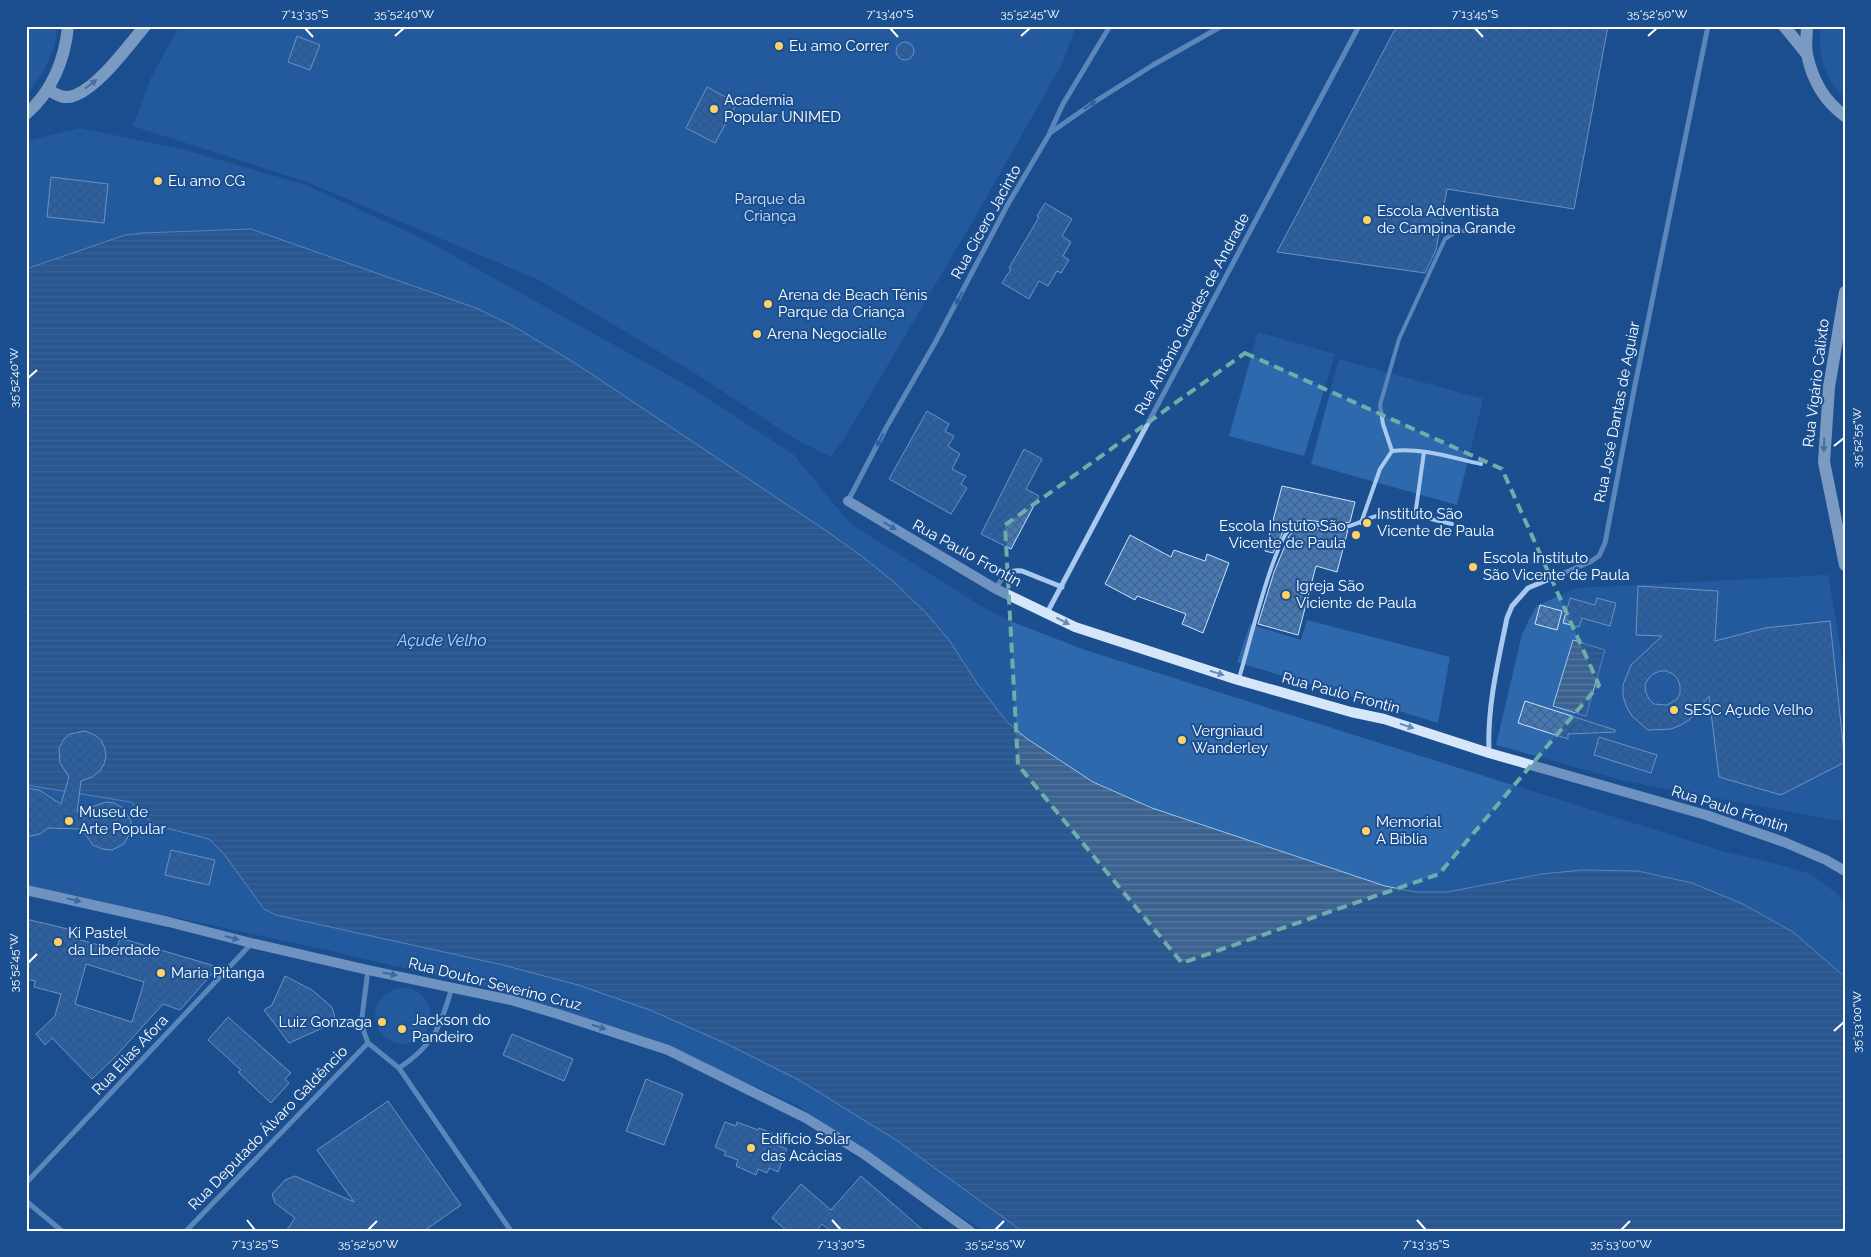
<svg xmlns="http://www.w3.org/2000/svg" width="1871" height="1257" viewBox="0 0 1871 1257" font-family="Raleway,sans-serif">
<style>
.park{fill:#2e69ad}
.water{fill:url(#water-rules);stroke:#9cc4f0}
.building{fill:url(#building-cross-hatch);stroke:#cfe3fa;fill-rule:evenodd}
.lines{fill:none;stroke-linecap:round;stroke-linejoin:round}
.lane{stroke:#a9c9ee;stroke-width:4}
.street{stroke:#a9c9ee;stroke-width:5}
.secondary{stroke:#d6e6fa;stroke-width:10}
.primary{stroke:#f0f6ff;stroke-width:12}
.oneway{fill:#7b9ac1}
.oneway2{fill:#4674ac}
.oneway3{fill:#668bba}
.marked{fill:none;stroke:#6fada8;stroke-width:4;stroke-dasharray:10 6;stroke-linejoin:round}
.ticks{fill:none;stroke:#fff;stroke-width:2}
.poi-dot{fill:#ffd166;stroke:#1b4f8f;stroke-width:2}
.labels{text-anchor:middle;dominant-baseline:central;stroke-width:4;stroke-linejoin:round;paint-order:stroke}
.poi-label{font-size:15px;fill:#fff;stroke:#1b4f8f;text-anchor:start}
.park-label{font-size:15px;fill:#cfe3fa;stroke:#1b4f8f}
.street-label{font-size:15px;fill:#fff;stroke:#1b4f8f}
.water-label{font-size:16px;font-style:italic;fill:#b5d3f5;stroke:#1b4f8f}
.neatline{fill:none;stroke:#fff;stroke-width:2}
.ticks-label{font-size:12px;text-anchor:middle;fill:#fff}
</style>
<defs>
<pattern id="water-rules" width="6" height="5" patternUnits="userSpaceOnUse" patternTransform="scale(1.25)"><rect width="6" height="5" fill="#3c6290"/><path d="M0 2.5h6" fill="none" stroke="#597aa1"/></pattern>
<pattern id="building-cross-hatch" width="8" height="8" patternUnits="userSpaceOnUse" patternTransform="scale(1.25)"><rect width="8" height="8" fill="#4478b7"/><path d="M0 0l8 8M0 8l8-8" fill="none" stroke="#486282"/></pattern>
</defs>
<rect width="100%" height="100%" fill="#1b4f8f"/>
<g class="park">
<path d="M26 26H57C56 53 43 75 26 95Z"/>
<polygon points="179,26 1076,26 1063,62 977,214 847,434 831,457 795,439 695,373 539,280 307,182 133,126 151,78"/>
<path d="M1820 26H1845V98C1823 80 1819 53 1820 26Z"/>
<polygon points="80,128 185,150 306,185 427,241 693,389 793,454 847,520 857,528 981,606 1010,621 1085,650 1722,851 1780,865 1811,874 1845,900 1845,977 1793,932 1743,904 1692,883 1638,871 1582,870 1542,874 1447,892 1416,892 1385,886 1152,808 1093,782 1026,738 1007,722 977,683 949,640 927,614 895,583 863,557 822,528 575,363 513,326 476,308 251,229 142,233 125,235 26,269 26,141"/>
<polygon points="1258,332 1335,354 1304,456 1229,436"/>
<polygon points="1339,359 1483,399 1457,505 1311,464"/>
<polygon points="1828,575 1845,675 1845,822 1625,781 1496,745 1522,634 1536,606 1577,588"/>
<polygon points="1307,620 1450,657 1438,723 1237,662 1250,624 1301,640"/>
<polygon points="26,785 131,802 154,825 209,839 224,854 264,909 276,915 503,965 578,985 650,1010 729,1045 799,1080 896,1140 1022,1231 983,1231 797,1105 648,1039 505,992 327,950 26,885"/>
<circle cx="403" cy="1016" r="28"/>
</g>
<g class="water">
<polygon points="251,229 476,308 513,326 575,363 822,528 863,557 895,583 927,614 949,640 977,683 1007,722 1026,738 1093,782 1152,808 1385,886 1416,892 1447,892 1542,874 1582,870 1638,871 1692,883 1743,904 1793,932 1845,977 1845,1231 1022,1231 896,1140 799,1080 729,1045 650,1010 578,985 503,965 276,915 264,909 224,854 209,839 154,825 131,802 26,785 26,269 125,235 142,233"/>
<polygon points="1573,640 1605,650 1586,716 1553,706"/>
</g>
<g class="building">
<polygon points="1399,26 1608,26 1574,209 1447,189 1436,250 1425,273 1277,252 1394,31"/>
<polygon points="297,36 320,45 310,70 288,62"/>
<circle cx="905" cy="51" r="9"/>
<polygon points="707,87 737,103 715,143 686,128"/>
<polygon points="51,177 108,184 104,223 47,217"/>
<polygon points="1045,203 1072,219 1062,236 1071,242 1063,256 1069,260 1061,273 1057,271 1048,286 1039,281 1029,299 1002,283 1011,269 1009,268 1039,217 1037,216"/>
<polygon points="927,411 949,424 945,431 954,436 948,446 960,454 952,469 966,476 961,484 967,488 951,514 889,479"/>
<polygon points="1024,449 1042,459 1026,489 1039,496 1011,549 981,534"/>
<polygon points="1282,486 1355,502 1350,522 1339,524 1306,520 1292,522 1283,532 1273,553 1265,551"/>
<polygon points="1306,527 1332,531 1348,530 1337,572 1316,566 1298,635 1258,624 1274,572 1289,536 1295,529"/>
<polygon points="1130,535 1171,557 1174,550 1205,561 1207,554 1229,563 1203,633 1182,624 1186,614 1137,596 1135,600 1105,584"/>
<path d="M1638 586 1718 591 1715 641 1765 628 1830 621 1845 762 1781 795 1719 777 1709 696 1689 720 1681 725 1671 729 1648 730 1632 716 1626 706 1623 696V685L1631 665 1662 636 1636 635ZM1660 671H1666L1673 674 1678 679 1680 686V693L1677 699 1667 705 1654 704 1649 699 1646 693 1645 685 1648 679 1653 674Z"/>
<polygon points="1570,598 1595,605 1597,598 1616,603 1610,626 1582,618 1579,627 1563,623"/>
<polygon points="1540,605 1562,611 1557,630 1535,624"/>
<polygon points="1525,701 1615,730 1615,732 1568,734 1568,739 1518,723"/>
<polygon points="85,731 95,735 101,740 105,749 106,757 104,764 100,771 92,777 81,781 77,812 106,802 114,803 123,808 131,821 131,831 124,844 112,850 102,849 93,845 82,829 48,828 40,834 26,837 26,788 39,790 61,804 69,777 60,763 59,748 64,739 70,734"/>
<polygon points="1599,737 1657,755 1651,773 1594,755"/>
<polygon points="171,850 215,860 209,885 165,875"/>
<path d="M26 919 76 931 74 938 116 950 120 938 218 967 180 1010 163 1004 115 1057 92 1079 52 1038 45 1045 36 1034 55 1016 61 994 34 987 35 981 26 979ZM86 964 144 982 132 1022 75 1004Z"/>
<polygon points="285,976 312,990 332,1007 336,1022 289,1043 264,1010 272,1005"/>
<polygon points="228,1017 291,1073 285,1079 289,1083 271,1103 238,1072 241,1070 208,1040"/>
<polygon points="512,1034 573,1059 564,1081 503,1055"/>
<polygon points="646,1079 683,1094 664,1145 626,1131"/>
<polygon points="388,1101 461,1205 424,1231 286,1231 295,1218 275,1203 272,1194 285,1180 295,1176 354,1202 317,1150"/>
<polygon points="725,1122 736,1126 737,1122 758,1130 759,1128 772,1133 770,1137 778,1140 776,1145 787,1149 778,1172 769,1168 767,1173 758,1169 756,1175 736,1166 738,1160 724,1155 726,1152 715,1147"/>
<polygon points="861,1176 924,1231 831,1231 822,1224 816,1231 787,1231 772,1218 801,1184 831,1210"/>
</g>
<g class="lines">
<g class="lane">
<polyline points="1392,451 1383,424 1380,405 1399,339 1445,239 1457,231 1478,231"/>
<polyline points="1415,516 1424,452"/>
<path d="M1361 523 1380 469 1392 451C1420 447 1453 458 1481 464"/>
<path d="M1239 678C1247 654 1275 534 1293 526 1309 519 1329 530 1346 527 1358 524 1369 517 1381 515 1405 511 1429 519 1452 524"/>
</g>
<g class="street">
<polyline points="1050,132 1063,104 1110,26"/>
<polyline points="848,501 886,428 936,341 1008,204 1050,133 1096,101 1153,65 1222,26"/>
<path d="M996 589C1001 578 1009 569 1022 571L1062 587"/>
<polyline points="1047,613 1359,26"/>
<path d="M1489 752C1487 707 1498 662 1507 618L1512 606 1528 588 1590 562 1599 556 1605 543 1634 390 1708 26"/>
<polyline points="368,970 362,1017 364,1032 368,1043 399,1068 511,1231"/>
<path d="M399 1068C434 1045 441 1026 452 987"/>
<polyline points="26,1183 251,944"/>
<polyline points="26,1201 62,1231"/>
<polyline points="186,1231 368,1043"/>
</g>
<g class="secondary">
<polyline points="848,501 996,589 1075,627 1238,680 1351,712 1384,719 1489,753 1706,815 1784,842 1826,860 1845,871"/>
<polyline points="26,890 169,922 251,943 368,970 511,1000 558,1014 668,1050 806,1118 864,1154 970,1231"/>
</g>
<g class="primary">
<polyline points="1784,26 1806,53"/>
<path d="M1807 26C1807 35 1805 45 1807 54 1812 79 1824 101 1845 116"/>
<path d="M48 89C56 95 65 100 76 95 100 85 128 46 145 26"/>
<path d="M26 114C52 92 65 59 68 26"/>
<polyline points="1845,292 1829,387 1824,462 1845,565"/>
</g>
</g>
<defs><path id="oneway-solid" d="M-6-.8H1V-3.2L6.5 0L1 3.2V.8H-6Z" transform="scale(1.25)"/></defs>
<g class="oneway">
<use href="#oneway-solid" transform="translate(91 84) rotate(-38)"/>
<use href="#oneway-solid" transform="translate(1824 445) rotate(92)"/>
</g>
<g class="oneway2">
<use href="#oneway-solid" transform="translate(1090 105) rotate(-35)"/>
<use href="#oneway-solid" transform="translate(959 298) rotate(118)"/>
<use href="#oneway-solid" transform="translate(880 440) rotate(117)"/>
</g>
<g class="oneway3">
<use href="#oneway-solid" transform="translate(890 526) rotate(31)"/>
<use href="#oneway-solid" transform="translate(1063 621) rotate(27)"/>
<use href="#oneway-solid" transform="translate(1217 673) rotate(18)"/>
<use href="#oneway-solid" transform="translate(1407 726) rotate(18)"/>
<use href="#oneway-solid" transform="translate(74 900) rotate(13)"/>
<use href="#oneway-solid" transform="translate(232 938) rotate(15)"/>
<use href="#oneway-solid" transform="translate(390 974) rotate(11)"/>
<use href="#oneway-solid" transform="translate(599 1027) rotate(18)"/>
</g>
<path d="M0 0H1871V1257H0ZM1245 353 1502 469 1599 685 1439 874 1182 963 1018 765 1005 525Z" fill="#1b4f8f" fill-opacity=".55" fill-rule="evenodd"/>
<path class="marked" d="M1245 353 1502 469 1599 685 1439 874 1182 963 1018 765 1005 525Z"/>
<path class="ticks" d="M305 28 313 37M890 28 898 37M1475 28 1483 37M395 36 404 28M1021 36 1030 28M1648 36 1657 28M28 378 37 370M1834 446 1844 438M28 963 37 954M1834 1031 1844 1022M247 1220 255 1230M832 1220 841 1230M1417 1220 1426 1230M368 1230 377 1221M995 1230 1004 1221M1621 1230 1630 1221"/>
<g class="poi-dot">
<circle cx="779" cy="46" r="5"/>
<circle cx="714" cy="109" r="5"/>
<circle cx="158" cy="181" r="5"/>
<circle cx="1367" cy="220" r="5"/>
<circle cx="768" cy="304" r="5"/>
<circle cx="757" cy="334" r="5"/>
<circle cx="1367" cy="523" r="5"/>
<circle cx="1356" cy="535" r="5"/>
<circle cx="1473" cy="567" r="5"/>
<circle cx="1286" cy="595" r="5"/>
<circle cx="1674" cy="710" r="5"/>
<circle cx="1182" cy="740" r="5"/>
<circle cx="69" cy="821" r="5"/>
<circle cx="1366" cy="831" r="5"/>
<circle cx="58" cy="942" r="5"/>
<circle cx="161" cy="973" r="5"/>
<circle cx="382" cy="1022" r="5"/>
<circle cx="402" cy="1029" r="5"/>
<circle cx="751" cy="1148" r="5"/>
</g>
<g class="labels">
<g class="poi-label">
<text x="789" y="46">Eu amo Correr</text>
<text x="724" y="100">Academia<tspan x="724" dy="17">Popular UNIMED</tspan></text>
<text x="168" y="181">Eu amo CG</text>
<text x="1377" y="211">Escola Adventista<tspan x="1377" dy="17">de Campina Grande</tspan></text>
<text x="778" y="295">Arena de Beach Tênis<tspan x="778" dy="17">Parque da Criança</tspan></text>
<text x="767" y="334">Arena Negocialle</text>
<text x="1377" y="514">Instituto São<tspan x="1377" dy="17">Vicente de Paula</tspan></text>
<text x="1346" y="526" text-anchor="end">Escola Instuto São<tspan x="1346" dy="17">Vicente de Paula</tspan></text>
<text x="1483" y="558">Escola Instituto<tspan x="1483" dy="17">São Vicente de Paula</tspan></text>
<text x="1296" y="586">Igreja São<tspan x="1296" dy="17">Viciente de Paula</tspan></text>
<text x="1684" y="710">SESC Açude Velho</text>
<text x="1192" y="731">Vergniaud<tspan x="1192" dy="17">Wanderley</tspan></text>
<text x="79" y="812">Museu de<tspan x="79" dy="17">Arte Popular</tspan></text>
<text x="1376" y="822">Memorial<tspan x="1376" dy="17">A Bíblia</tspan></text>
<text x="68" y="933">Ki Pastel<tspan x="68" dy="17">da Liberdade</tspan></text>
<text x="171" y="973">Maria Pitanga</text>
<text x="412" y="1020">Jackson do<tspan x="412" dy="17">Pandeiro</tspan></text>
<text x="372" y="1022" text-anchor="end">Luiz Gonzaga</text>
<text x="761" y="1139">Edifício Solar<tspan x="761" dy="17">das Acácias</tspan></text>
</g>
<g class="park-label">
<text x="770" y="199">Parque da<tspan x="770" dy="17">Criança</tspan></text>
</g>
<g class="street-label">
<text transform="translate(986 222) rotate(-61)">Rua Cicero Jacinto</text>
<text transform="translate(1192 314) rotate(-62)">Rua Antônio Guedes de Andrade</text>
<text transform="translate(1816 383) rotate(-83)">Rua Vigário Calixto</text>
<text transform="translate(1617 412) rotate(-79)">Rua José Dantas de Aguiar</text>
<text transform="translate(967 553) rotate(29)">Rua Paulo Frontin</text>
<text transform="translate(1341 693) rotate(15)">Rua Paulo Frontin</text>
<text transform="translate(1730 809) rotate(18)">Rua Paulo Frontin</text>
<text transform="translate(495 984) rotate(14)">Rua Doutor Severino Cruz</text>
<text transform="translate(130 1055) rotate(-47)">Rua Elias Afora</text>
<text transform="translate(268 1128) rotate(-46)">Rua Deputado Álvaro Galdêncio</text>
</g>
<g class="water-label">
<text x="442" y="640">Açude Velho</text>
</g>
</g>
<rect width="1871" height="1257" fill="none" stroke="#1b4f8f" stroke-width="55"/>
<rect x="28" y="28" width="1816" height="1202" class="neatline"/>
<g class="ticks-label">
<text x="305" y="18">7°13'35"S</text>
<text x="404" y="18">35°52'40"W</text>
<text x="890" y="18">7°13'40"S</text>
<text x="1030" y="18">35°52'45"W</text>
<text x="1475" y="18">7°13'45"S</text>
<text x="1657" y="18">35°52'50"W</text>
<text transform="translate(14 378) rotate(-90)" y="4">35°52'40"W</text>
<text transform="translate(1857 438) rotate(-90)" y="4">35°52'55"W</text>
<text transform="translate(14 963) rotate(-90)" y="4">35°52'45"W</text>
<text transform="translate(1857 1022) rotate(-90)" y="4">35°53'00"W</text>
<text x="255" y="1248">7°13'25"S</text>
<text x="368" y="1248">35°52'50"W</text>
<text x="841" y="1248">7°13'30"S</text>
<text x="995" y="1248">35°52'55"W</text>
<text x="1426" y="1248">7°13'35"S</text>
<text x="1621" y="1248">35°53'00"W</text>
</g>
</svg>
